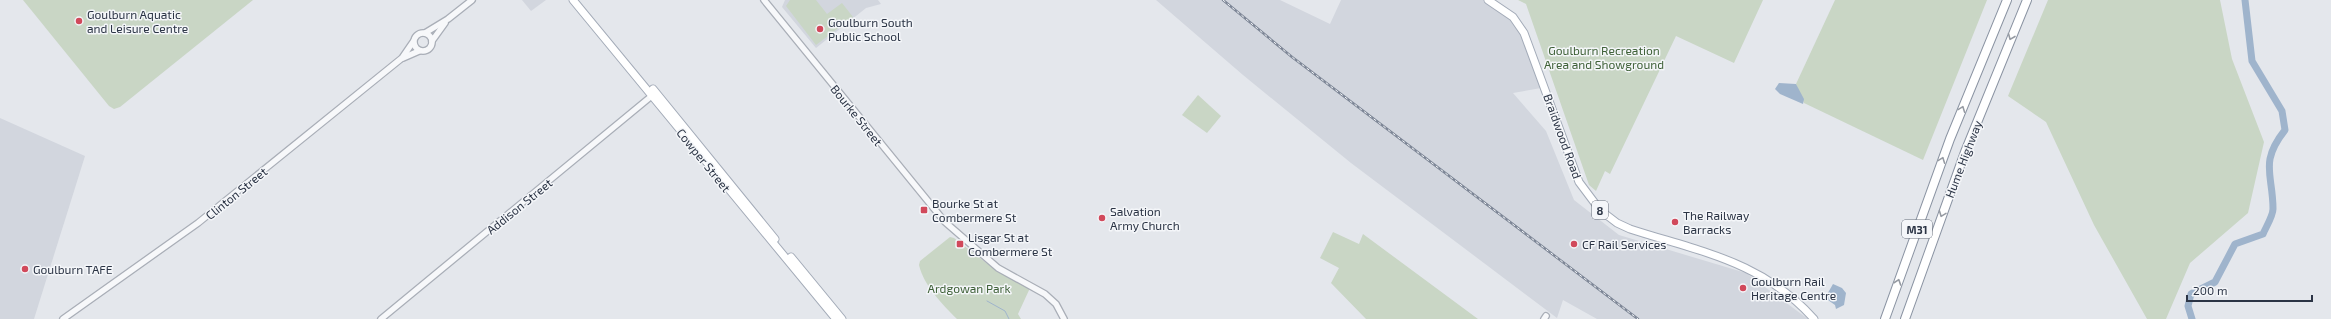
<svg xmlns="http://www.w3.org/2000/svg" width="2331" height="319" viewBox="0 0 2331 319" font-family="'Exo 2',sans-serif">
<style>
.built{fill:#d2d6de}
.green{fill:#c9d6c5}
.water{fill:#9fb4cc}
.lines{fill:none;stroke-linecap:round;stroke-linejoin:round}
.stream{stroke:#9fb4cc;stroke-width:1}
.river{stroke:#9fb4cc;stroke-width:7}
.tertiary-casing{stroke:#a9aeb7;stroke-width:8}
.primary-casing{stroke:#a3abb8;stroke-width:9}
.motorway-casing{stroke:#8b94a3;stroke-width:10}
.tertiary{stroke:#f7f8fa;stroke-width:5.5}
.primary{stroke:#fff;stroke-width:7}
.motorway{stroke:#fff;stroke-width:8}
.rail-casing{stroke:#7d8696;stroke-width:2.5}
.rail{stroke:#f4f6f9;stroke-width:1;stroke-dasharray:3;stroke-linecap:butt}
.oneway{stroke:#959aa2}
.poi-dot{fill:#d1495b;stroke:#f4f6f9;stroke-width:1.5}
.labels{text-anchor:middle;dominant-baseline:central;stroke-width:3;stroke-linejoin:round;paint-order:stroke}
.shield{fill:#f4f6f9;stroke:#676e7b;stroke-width:1}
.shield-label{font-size:11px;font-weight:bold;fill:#2b3445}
.poi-label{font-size:12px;fill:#2b3445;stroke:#f4f6f9;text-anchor:start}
.park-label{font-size:12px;fill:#3f6138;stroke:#f4f6f9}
.street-label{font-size:12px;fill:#2b3445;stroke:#f4f6f9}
</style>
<rect width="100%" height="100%" fill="#e4e7ec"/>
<g class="built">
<polygon points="522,0 546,0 531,11"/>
<polygon points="785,0 878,0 881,4 866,8 816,48 782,7"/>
<polygon points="1156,0 1280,0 1330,24 1341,0 1483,0 1511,19 1522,37 1541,88 1513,93 1546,131 1574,200 1619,235 1746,273 1808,319 1597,319 1563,300 1557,318 1351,163 1243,75"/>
<polygon points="0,118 85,156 34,319 0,319"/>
</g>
<g class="green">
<polygon points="23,0 253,0 120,107 114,109 109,106"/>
<polygon points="790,0 816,0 827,14 842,3 853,17 816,45 786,6"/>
<polygon points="1518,0 1763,0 1734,63 1676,36 1610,174 1605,171 1596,191 1589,185 1526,4"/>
<polygon points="1835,0 1987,0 1923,160 1804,103 1796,84"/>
<polygon points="2048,0 2220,0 2232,59 2264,142 2248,213 2190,263 2166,319 2147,319 2094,225 2046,122 2008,96"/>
<polygon points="1198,95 1221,116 1207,133 1182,115"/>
<polygon points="1333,232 1359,244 1363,234 1478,319 1366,319 1331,283 1339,268 1320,258"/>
<path d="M950 237 954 238 998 272 1030 288 1018 314 1021 319H957C942 304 924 286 919 265L920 261Z"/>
</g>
<g class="water">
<polygon points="1779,83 1796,84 1804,99 1803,104 1780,94 1775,89"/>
<polygon points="1833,284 1842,288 1846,293 1844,305 1836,309 1835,305 1825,298"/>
</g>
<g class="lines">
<polyline class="stream" points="987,301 1005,311 1009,319"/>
<path class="river" d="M2192 319 2188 306 2191 294 2215 282 2235 244 2263 234C2266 227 2273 216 2273 209 2273 174 2259 163 2285 130L2282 111 2252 61 2245 0"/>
<defs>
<g id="tertiary">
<polyline points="764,0 945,222 998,268 1045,294 1056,304 1064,319"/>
<circle cx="423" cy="42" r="9"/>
<polyline points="425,33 448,19 472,0"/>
<polyline points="432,41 445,23"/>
<polyline points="403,58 419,51"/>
<polyline points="63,319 198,223 402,58 413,42"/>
<polyline points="381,319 654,94"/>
<polyline points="1544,319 1546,316"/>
</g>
<g id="primary">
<polyline points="573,0 836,319"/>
<path d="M1488 0 1513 17 1524 33 1579 182 1600 210 1617 223 1630 229C1701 252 1762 261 1814 319"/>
<polyline points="653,89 775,239"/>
<polyline points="791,257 842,319"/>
</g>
<g id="motorway">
<polyline points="1885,319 1950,139 2007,0"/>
<polyline points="1905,319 1965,152 2027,0"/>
</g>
</defs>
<use href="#tertiary" class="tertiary-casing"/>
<use href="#primary" class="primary-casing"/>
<use href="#motorway" class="motorway-casing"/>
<use href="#tertiary" class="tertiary"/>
<use href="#primary" class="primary"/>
<use href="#motorway" class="motorway"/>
<defs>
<polyline id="rail" points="1223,0 1292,57 1638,319"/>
</defs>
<use href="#rail" class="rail-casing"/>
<use href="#rail" class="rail"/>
</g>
<defs><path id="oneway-chevron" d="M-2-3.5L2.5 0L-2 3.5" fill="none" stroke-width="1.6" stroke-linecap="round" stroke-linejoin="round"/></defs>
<g class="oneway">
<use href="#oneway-chevron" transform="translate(2011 37) rotate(112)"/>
<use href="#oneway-chevron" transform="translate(1962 109) rotate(-69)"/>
<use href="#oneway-chevron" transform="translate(1942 160) rotate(-69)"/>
<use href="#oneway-chevron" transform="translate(1942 214) rotate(111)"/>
<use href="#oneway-chevron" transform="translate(1898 282) rotate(-71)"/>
</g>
<g class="poi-dot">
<circle cx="79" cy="21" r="4"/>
<circle cx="820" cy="29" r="4"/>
<rect x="920" y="206" width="8" height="8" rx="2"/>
<circle cx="1102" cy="218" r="4"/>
<circle cx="1675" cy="222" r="4"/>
<rect x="956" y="240" width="8" height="8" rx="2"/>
<circle cx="1574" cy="244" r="4"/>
<circle cx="25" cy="269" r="4"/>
<circle cx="1743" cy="288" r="4"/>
</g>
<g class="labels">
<g class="shield">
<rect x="1592" y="201" width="16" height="18" rx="3"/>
<rect x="1902" y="220" width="30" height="18" rx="3"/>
</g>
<g class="shield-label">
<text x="1600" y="210">8</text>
<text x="1917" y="229">M31</text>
</g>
<g class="poi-label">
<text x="87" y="14">Goulburn Aquatic<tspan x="87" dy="14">and Leisure Centre</tspan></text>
<text x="828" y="22">Goulburn South<tspan x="828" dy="14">Public School</tspan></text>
<text x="932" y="203">Bourke St at<tspan x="932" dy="14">Combermere St</tspan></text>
<text x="1110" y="211">Salvation<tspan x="1110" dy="14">Army Church</tspan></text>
<text x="1683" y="215">The Railway<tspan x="1683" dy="14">Barracks</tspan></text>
<text x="968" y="237">Lisgar St at<tspan x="968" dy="14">Combermere St</tspan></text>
<text x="1582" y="244">CF Rail Services</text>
<text x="33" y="269">Goulburn TAFE</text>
<text x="1751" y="281">Goulburn Rail<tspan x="1751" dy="14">Heritage Centre</tspan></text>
</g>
<g class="park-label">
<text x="1604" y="50">Goulburn Recreation<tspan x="1604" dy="14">Area and Showground</tspan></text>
<text x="969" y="288">Ardgowan Park</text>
</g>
<g class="street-label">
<text transform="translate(857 115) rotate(51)">Bourke Street</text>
<text transform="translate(1563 136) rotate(70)">Braidwood Road</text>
<text transform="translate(1963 159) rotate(-69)">Hume Highway</text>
<text transform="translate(704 160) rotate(51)">Cowper Street</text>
<text transform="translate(236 193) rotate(-39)">Clinton Street</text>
<text transform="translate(519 206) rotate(-39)">Addison Street</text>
</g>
</g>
<path d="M2187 295v6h125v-6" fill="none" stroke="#2b3445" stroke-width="2"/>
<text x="2193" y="295" font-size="12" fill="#2b3445" stroke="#f4f6f9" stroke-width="3" paint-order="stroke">200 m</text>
</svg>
